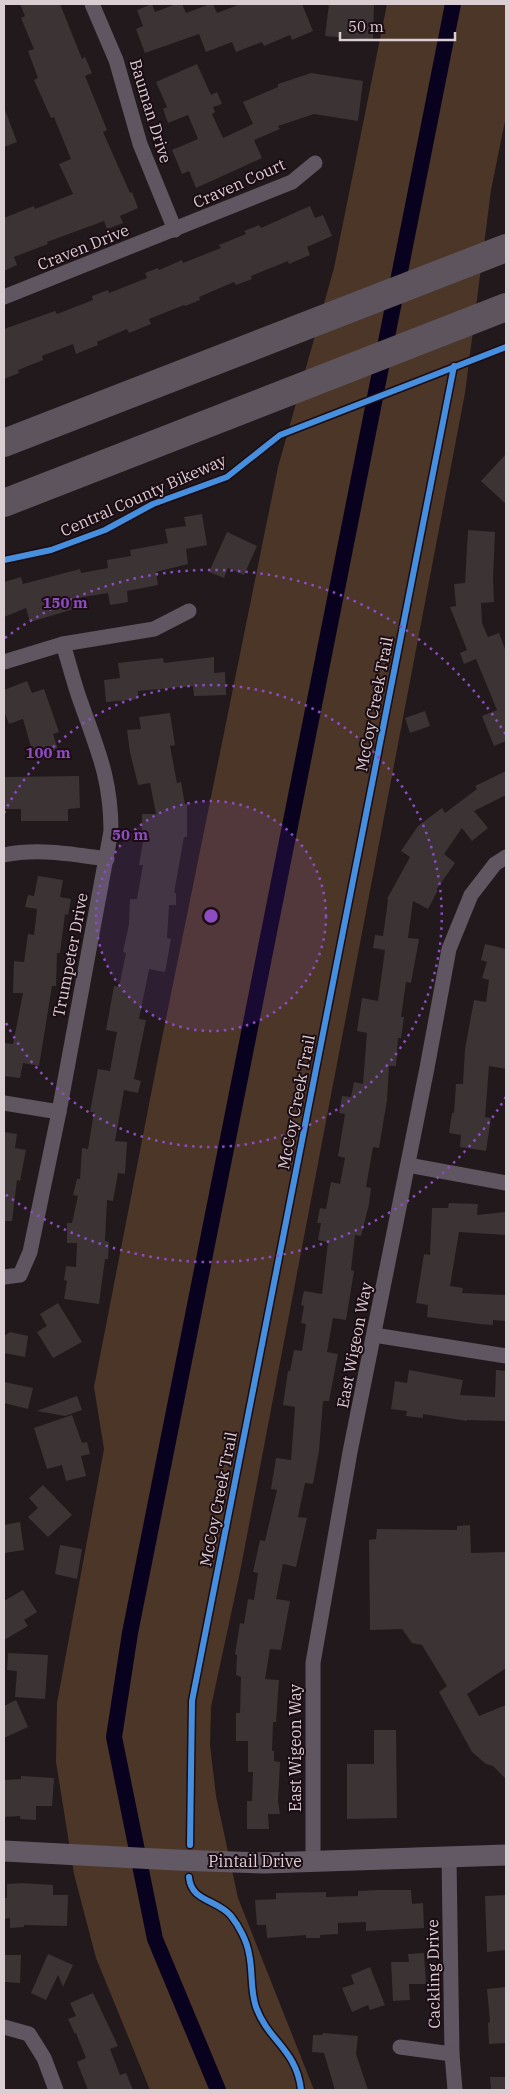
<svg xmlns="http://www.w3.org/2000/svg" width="510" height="2094" viewBox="0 0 510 2094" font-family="'IBM Plex Serif',serif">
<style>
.green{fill:#4c3628}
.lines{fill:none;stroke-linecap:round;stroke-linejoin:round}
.canal{stroke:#09021e;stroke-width:16}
.building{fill:#3b3334}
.street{stroke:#5f5661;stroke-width:15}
.secondary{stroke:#635964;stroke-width:21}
.highway{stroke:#5e545e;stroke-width:28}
.cycleway-casing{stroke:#1c0c13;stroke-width:9}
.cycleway{stroke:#468fdf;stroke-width:6}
.ring{fill:none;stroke:#8e4cc3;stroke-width:2.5;stroke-dasharray:2.5 5}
.labels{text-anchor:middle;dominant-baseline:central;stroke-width:4;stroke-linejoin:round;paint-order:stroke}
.street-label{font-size:16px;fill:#daced3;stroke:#1c0c13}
.centre{fill:#8e4cc3;stroke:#1c0c13;stroke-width:2.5}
.ring-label{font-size:15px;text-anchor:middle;font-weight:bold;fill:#8e4cc3;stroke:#1c0c13;stroke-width:4;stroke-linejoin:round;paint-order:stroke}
</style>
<rect width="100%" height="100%" fill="#22191d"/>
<polygon class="green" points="387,4 506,4 506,116 491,190 465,393 240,1572 211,1707 210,1745 216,1796 238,1898 314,2090 150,2090 96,1958 74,1874 56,1762 57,1703 104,1449 94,1387 159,1053 278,467 334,268"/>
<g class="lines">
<polyline class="canal" points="218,2090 155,1939 114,1737 130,1633 453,4"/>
</g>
<g class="building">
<polygon points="20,4 60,4 82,59 85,57 92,73 85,76 107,130 103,132 130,193 132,192 138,208 120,216 123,223 107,229 104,221 47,242 48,244 14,257 17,265 4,271 4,218 34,206 35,209 73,194 59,164 71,159 54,117 51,118 34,80 38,78 28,51 34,49 21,18 25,16"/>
<polygon points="152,4 155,12 176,4 182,4 186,13 210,4 213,4 217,13 240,4 302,4 313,31 292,40 290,35 264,46 262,42 236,52 232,42 206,52 199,34 145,53 136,29 143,26 137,10"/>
<polygon points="329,4 374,4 373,40 325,36"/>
<polygon points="197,64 211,95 217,92 222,104 213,107 215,112 212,114 223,138 253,124 243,102 278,87 278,84 311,73 363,81 358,121 314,114 278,126 280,129 254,140 262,158 196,188 189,171 182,174 172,150 198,139 188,115 168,123 163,109 167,107 156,82"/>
<polygon points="5,110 17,142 4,147 4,111"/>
<polygon points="310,206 315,218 323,215 332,236 307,247 310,255 289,264 288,261 251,276 252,279 236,285 234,282 199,297 200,300 185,306 184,305 149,319 151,324 129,333 127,329 97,342 98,345 76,354 73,344 42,356 43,360 18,370 19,373 4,379 4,329 55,311 57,314 93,300 92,296 108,290 109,293 147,278 145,273 158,268 159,270 182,260 183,263 221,248 219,245 246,234 244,231 259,225 261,228"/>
<polygon points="506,454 506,504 481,481"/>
<polygon points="202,514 207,545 186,549 188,564 156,572 158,585 127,591 128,602 110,605 108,593 72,599 74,609 30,622 26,608 4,617 4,582 21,577 23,584 80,569 81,573 108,568 107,560 131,556 130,550 168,543 165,529 186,526 184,517"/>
<polygon points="468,530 495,532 493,578 494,602 481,603 482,623 488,637 499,633 506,652 506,741 494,746 482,716 497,710 476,659 464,664 460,653 467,650 450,607 456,606 454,584 465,583"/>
<polygon points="227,532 257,546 244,575 228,568 224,578 209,572"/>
<polygon points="214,657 214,673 225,672 226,695 194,696 193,686 138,691 138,699 106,702 104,680 120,678 118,663 163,658 164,663"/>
<polygon points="27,681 32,693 44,689 59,732 53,734 58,750 34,758 23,719 9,724 4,711 4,690"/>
<polygon points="425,711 430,726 410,733 405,718"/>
<polygon points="170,713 175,745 170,746 177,783 181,782 185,804 187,804 187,837 184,837 174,893 176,893 176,905 169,905 167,938 171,939 165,972 149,969 139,1019 146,1020 134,1079 141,1081 138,1093 124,1090 115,1141 127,1142 125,1174 118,1173 113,1201 107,1200 105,1241 109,1242 108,1259 105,1259 99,1304 64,1299 67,1281 64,1280 66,1266 76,1267 77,1243 67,1243 67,1223 72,1223 78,1196 73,1195 77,1179 80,1179 82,1148 88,1149 94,1112 90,1112 98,1069 110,1071 117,1032 106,1030 114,986 119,987 126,953 123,952 129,924 130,899 137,899 143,865 139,865 144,836 142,836 142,814 156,814 150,783 138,785 130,752 127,730 141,729 139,717"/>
<polygon points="506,771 506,795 474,811 488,828 472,841 462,828 444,854 455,863 436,890 438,890 428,909 413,901 408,938 419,939 411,983 406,982 401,1017 404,1017 401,1038 398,1038 396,1066 389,1066 387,1100 379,1148 373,1147 366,1187 371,1188 369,1204 361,1236 355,1235 351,1270 354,1271 346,1320 333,1318 327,1352 338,1354 329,1401 323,1401 319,1451 313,1484 305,1483 298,1517 307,1518 296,1567 283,1564 276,1599 290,1601 281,1650 270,1649 265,1679 279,1680 276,1722 273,1722 272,1751 274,1751 274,1761 280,1762 278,1801 280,1814 268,1814 269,1829 247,1829 247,1801 252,1801 253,1772 248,1772 248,1741 236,1741 236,1713 240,1713 241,1677 236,1675 237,1655 235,1654 240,1623 244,1624 248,1599 254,1600 258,1573 253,1572 260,1540 265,1541 277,1490 271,1489 276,1458 291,1460 295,1407 283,1405 288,1371 290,1371 294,1350 302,1351 306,1324 301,1323 304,1306 301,1305 304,1291 322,1294 328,1242 318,1240 321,1223 317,1223 320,1208 326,1209 331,1182 340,1184 345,1158 338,1156 345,1114 339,1113 342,1096 351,1097 354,1082 363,1084 367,1033 357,1031 362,998 378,1001 385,950 373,948 375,935 383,936 388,900 387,899 410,857 401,851 418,826 442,808 445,813 477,789 475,786"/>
<polygon points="79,776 80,808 68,809 68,821 21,821 21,809 5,809 5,777"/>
<polygon points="38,876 63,880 60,897 71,899 68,915 65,914 60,953 57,953 56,986 52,986 39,1066 23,1063 20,1078 4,1076 4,1043 13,1044 23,993 13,993 14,961 24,962 28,934 34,935 37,909 25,907 28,895 34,896"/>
<polygon points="485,944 506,949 506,1069 489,1066 485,1117 491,1118 486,1151 460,1147 461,1135 449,1133 452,1113 454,1113 456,1084 463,1084 465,1049 474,1000 486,1002 489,980 482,978 487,962 481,960"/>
<polygon points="4,1132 17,1134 15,1148 26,1150 20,1181 17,1180 12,1221 4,1221"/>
<polygon points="449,1203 478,1204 477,1215 506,1212 506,1235 459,1232 450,1286 463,1288 462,1293 506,1295 506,1321 493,1320 493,1325 480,1324 427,1317 428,1305 416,1303 424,1254 430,1255 432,1208 448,1208"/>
<polygon points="58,1303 82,1342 53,1358 37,1332 47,1326 40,1314"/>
<polygon points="10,1332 28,1336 25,1357 4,1353 4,1336"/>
<polygon points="409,1370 463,1380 460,1395 495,1397 496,1370 506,1371 506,1421 467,1420 467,1421 423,1414 423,1418 406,1416 407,1411 391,1409 395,1381 407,1383"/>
<polygon points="4,1382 33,1388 28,1409 4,1403"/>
<polygon points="77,1396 82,1410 65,1416 37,1411"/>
<polygon points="72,1415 82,1443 87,1442 90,1454 81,1456 86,1476 66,1481 62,1465 47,1469 34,1428"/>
<polygon points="43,1485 72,1515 48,1537 28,1517 38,1508 29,1498"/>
<polygon points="20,1522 24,1550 4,1553 4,1525"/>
<polygon points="470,1525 471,1553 506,1552 506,1668 467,1694 479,1716 506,1705 506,1779 493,1766 486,1764 472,1752 439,1692 447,1686 422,1645 412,1643 402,1629 370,1630 369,1540 376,1539 377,1529 457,1530 457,1526"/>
<polygon points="60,1545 82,1549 77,1579 55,1574"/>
<polygon points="23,1590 37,1612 24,1620 28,1626 4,1640 4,1601"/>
<polygon points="8,1653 48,1655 45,1699 15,1697 17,1671 7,1670"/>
<polygon points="16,1700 28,1727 4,1738 4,1706"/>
<polygon points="374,1730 396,1730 397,1818 347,1819 347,1764 374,1764"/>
<polygon points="21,1776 54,1778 52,1806 36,1806 36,1820 20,1819 20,1816 4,1817 4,1780 21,1779"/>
<polygon points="22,1883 53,1885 53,1895 68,1895 67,1926 24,1925 24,1927 10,1928 10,1918 4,1919 4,1898 7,1898 7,1884"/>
<polygon points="377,1890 411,1890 412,1904 423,1903 424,1928 366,1931 366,1922 338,1923 338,1934 320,1935 320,1938 306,1938 306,1935 267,1938 266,1925 257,1925 255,1900 276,1899 276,1893 326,1892 326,1897 358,1896 358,1891"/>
<polygon points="506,1895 506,1950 487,1952 485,1896"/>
<polygon points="424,1953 426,1984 409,1984 410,2000 393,2001 391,1962 409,1962 408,1954"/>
<polygon points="48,1954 73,1965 63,1987 58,1975 46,2000 31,1993"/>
<polygon points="4,1955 21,1955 20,1983 4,1982"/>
<polygon points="370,1967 385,2005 370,2010 368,2005 352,2012 342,1988 354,1984 351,1975"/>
<polygon points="506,1987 506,2043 489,2044 488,2023 490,2022 487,1989"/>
<polygon points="93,1993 118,2046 110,2049 120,2075 126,2073 133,2090 88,2090 77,2062 86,2058 76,2033 75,2034 68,2019 76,2016 70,2003"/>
<polygon points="323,2033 358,2036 356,2054 368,2090 335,2090 324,2053 312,2052 313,2035 322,2035"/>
<polygon points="490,2077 506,2077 506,2090 491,2090"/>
</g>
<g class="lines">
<g class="street">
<polyline points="92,4 116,60 140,144 175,230"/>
<polyline points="4,297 292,182 315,163"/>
<polyline points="4,662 63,644 154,629 189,611"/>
<path d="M4 855C38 848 72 854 107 859"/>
<polyline points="4,1103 59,1112"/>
<polyline points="408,1165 506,1183"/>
<path d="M4 1277 20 1275 30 1252 59 1112 111 831C111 779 98 751 81 703 74 684 69 663 63 644"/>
<polyline points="374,1335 506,1356"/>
<polyline points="449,1858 452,2054 455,2090"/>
<polyline points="313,1861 313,1663 350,1452 427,1068 449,949 471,895 495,864 506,857"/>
<polyline points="4,2027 29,2034 44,2058 56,2090"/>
<polyline points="400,2047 452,2054"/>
</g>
<polyline class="secondary" points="4,1851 176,1860 265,1863 506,1855"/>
<g class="highway">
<polyline points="4,443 506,248"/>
<polyline points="4,503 506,307"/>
</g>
<defs>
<g id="cycleway">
<polyline points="4,560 51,550 105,530 153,504 227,477 280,435 506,347"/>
<polyline points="190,1845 192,1701 454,366"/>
<path d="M189 1877C191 1902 217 1899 231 1916 239 1926 247 1941 249 1954 253 1971 250 1990 256 2007 268 2041 297 2050 301 2090"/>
</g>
</defs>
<use href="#cycleway" class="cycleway-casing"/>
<use href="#cycleway" class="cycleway"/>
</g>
<circle cx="211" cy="916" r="115" fill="#8e4cc3" fill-opacity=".12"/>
<g class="ring">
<circle cx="211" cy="916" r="115"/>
<path d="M4 813A231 231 0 1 1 4 1019"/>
<path d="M506 1097A346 346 0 0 1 5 1194M5 638A346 346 0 0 1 506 735"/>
</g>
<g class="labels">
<g class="street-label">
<text transform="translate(151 111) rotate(73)">Bauman Drive</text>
<text transform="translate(239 183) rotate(-24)">Craven Court</text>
<text transform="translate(83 247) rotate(-22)">Craven Drive</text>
<text transform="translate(143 495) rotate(-24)">Central County Bikeway</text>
<text transform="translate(374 704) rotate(-79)">McCoy Creek Trail</text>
<text transform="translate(70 955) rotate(-79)">Trumpeter Drive</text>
<text transform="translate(296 1102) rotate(-79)">McCoy Creek Trail</text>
<text transform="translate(354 1345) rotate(-79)">East Wigeon Way</text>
<text transform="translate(218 1499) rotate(-79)">McCoy Creek Trail</text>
<text transform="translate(295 1748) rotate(-90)">East Wigeon Way</text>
<text x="255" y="1861">Pintail Drive</text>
<text transform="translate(433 1974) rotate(-91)">Cackling Drive</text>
</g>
</g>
<circle cx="211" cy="916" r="8" class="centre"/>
<g class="ring-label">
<text x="65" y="608">150 m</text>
<text x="48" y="758">100 m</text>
<text x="130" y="840">50 m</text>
</g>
<rect width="510" height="2094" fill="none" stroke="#daced3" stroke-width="10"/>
<path d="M340 32v8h115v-8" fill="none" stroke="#daced3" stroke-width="2.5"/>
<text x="348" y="32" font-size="15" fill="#daced3" stroke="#1c0c13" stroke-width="4" paint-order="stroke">50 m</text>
</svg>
